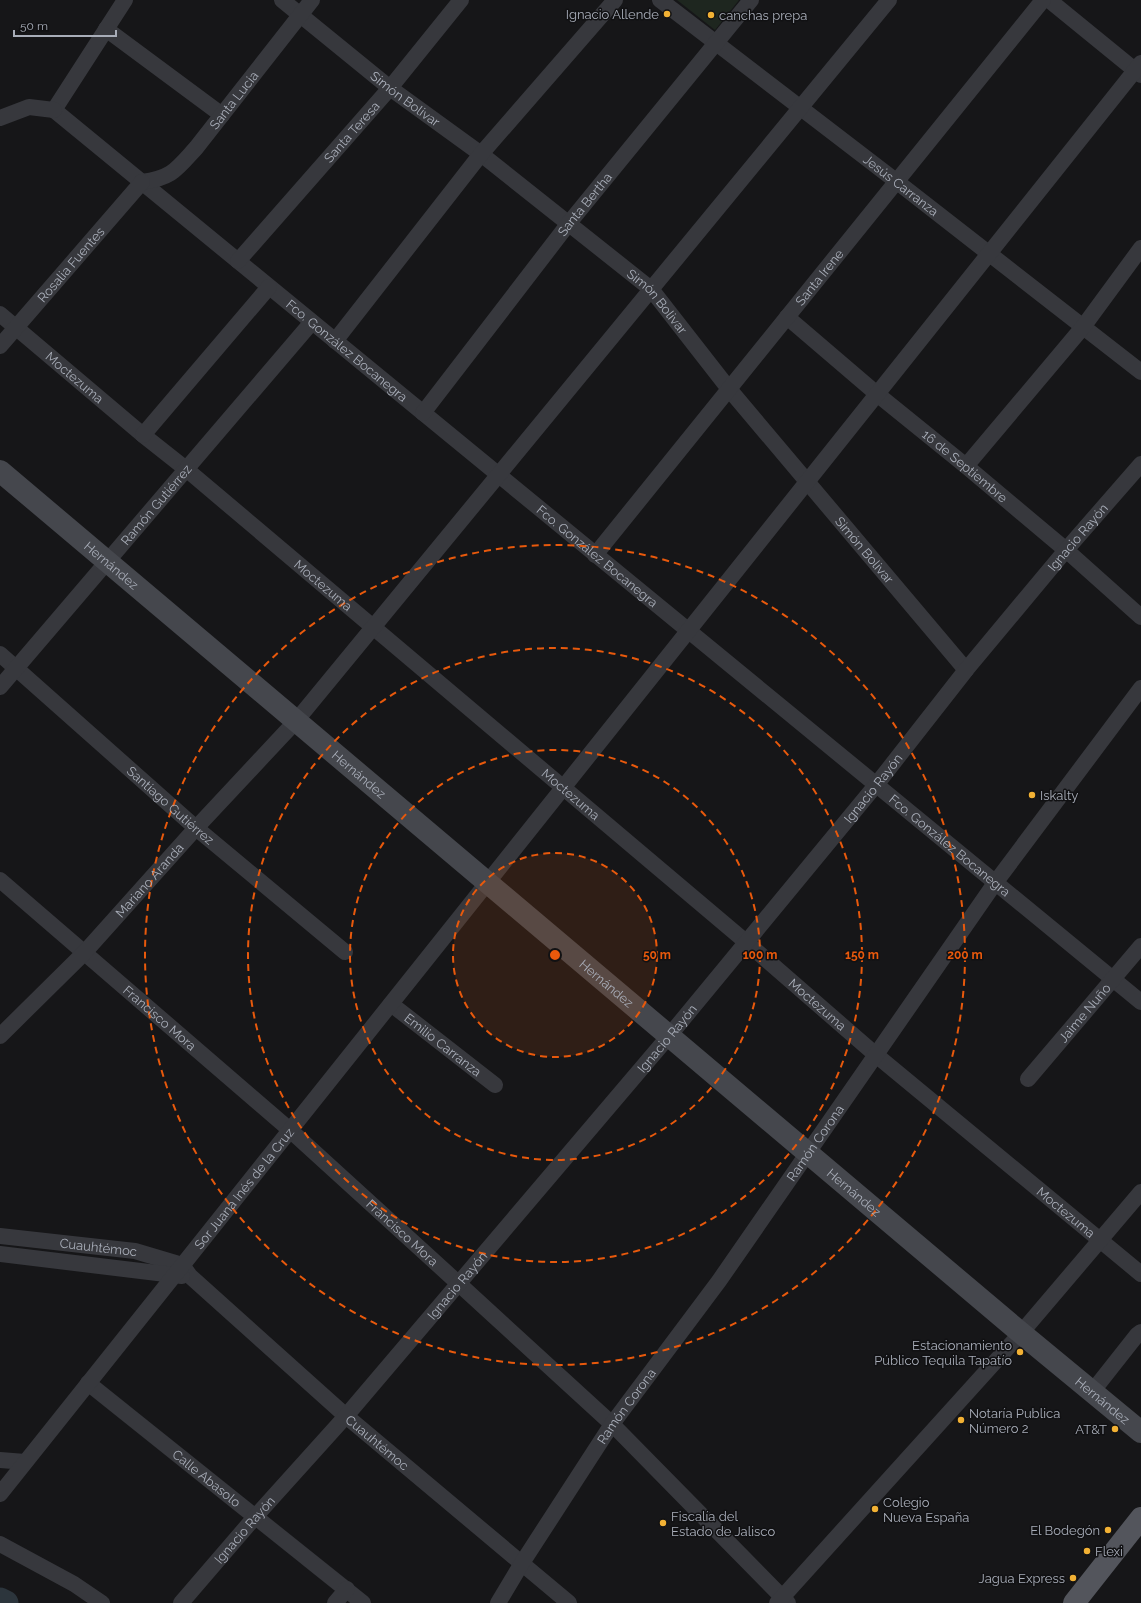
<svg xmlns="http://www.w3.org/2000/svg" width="1141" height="1603" viewBox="0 0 1141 1603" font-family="Raleway,sans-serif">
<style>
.green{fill:#1e261f}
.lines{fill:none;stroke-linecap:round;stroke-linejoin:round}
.river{stroke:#2c353c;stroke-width:25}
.street{stroke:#37383d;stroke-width:16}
.secondary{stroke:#45474d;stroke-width:22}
.primary{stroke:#53555c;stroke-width:22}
.ring{fill:none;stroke:#e8590c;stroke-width:2;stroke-dasharray:7 5}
.poi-dot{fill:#f2b134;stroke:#111113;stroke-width:1.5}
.labels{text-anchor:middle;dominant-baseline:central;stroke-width:3;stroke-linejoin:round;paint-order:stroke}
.poi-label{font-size:13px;fill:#a8adb8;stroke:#111113;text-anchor:start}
.street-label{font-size:13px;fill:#a8adb8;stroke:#111113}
.centre{fill:#e8590c;stroke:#111113;stroke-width:2}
.ring-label{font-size:12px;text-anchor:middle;font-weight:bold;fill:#e8590c;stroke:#111113;stroke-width:3;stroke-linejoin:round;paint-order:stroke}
</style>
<rect width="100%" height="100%" fill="#161618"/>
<polygon class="green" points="677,0 739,0 715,30"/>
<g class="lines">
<polyline class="river" points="0,1600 6,1603"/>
<g class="street">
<path id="s1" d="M282 0 390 88 481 154 651 289 729 389 966 670"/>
<path id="s2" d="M660 0 896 181 1141 372"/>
<polyline points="1049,0 1141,75"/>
<polyline points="106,29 222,115"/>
<path id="s3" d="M54 110 1141 1002"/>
<polyline points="54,110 125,0"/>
<polyline points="0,118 29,107 54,110"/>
<path id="s4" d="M142 182C172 178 176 170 196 148L312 0"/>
<path id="s5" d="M238 261 390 88 461 0"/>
<path id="s6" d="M0 314 143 435 186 469 746 942 876 1055 1141 1274"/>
<path id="s7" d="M787 317 877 394 966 466 1066 550 1141 617"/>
<polyline points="335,341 481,154 615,0"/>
<path id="s8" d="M0 346 142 182"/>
<path id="s9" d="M423 413 569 223 751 0"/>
<polyline points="143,435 269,287"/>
<polyline points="966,466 1083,327 1141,248"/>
<path id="s10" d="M595 555 1043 0"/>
<path id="s11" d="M0 654 196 828 345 952"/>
<path id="s12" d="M0 687 312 322"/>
<path id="s13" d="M0 880 290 1130 458 1283 612 1424 788 1603"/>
<path id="s14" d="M391 1004 495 1085"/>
<path id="s15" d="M0 1036 84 953 196 828 296 721 889 0"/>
<path id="s16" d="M1028 1079 1141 946"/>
<path id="s17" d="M0 1236 135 1251 182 1265 190 1276 346 1416 569 1603"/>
<polyline points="0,1254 182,1276"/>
<path id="s18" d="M88 1383 363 1603"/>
<polyline points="1092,1392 1137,1335 1141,1332"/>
<polyline points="0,1460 25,1462"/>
<path id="s19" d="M0 1494 1141 63"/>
<polyline points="0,1544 74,1584 102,1603"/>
<path id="s20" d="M181 1603 255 1517 346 1416 669 1036 876 785 966 670 1066 550 1141 464"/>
<polyline points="335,1603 347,1589"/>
<path id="s21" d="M498 1603 522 1563 612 1424 719 1281 995 883 1141 688"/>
<polyline points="777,1603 1021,1333 1141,1192"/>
</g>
<path class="secondary" id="s22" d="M0 471 1021 1333 1141 1432"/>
<polyline class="primary" points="1074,1603 1141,1518"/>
</g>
<circle cx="555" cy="955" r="102" fill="#e8590c" fill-opacity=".12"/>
<g class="ring">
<circle cx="555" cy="955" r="102"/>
<circle cx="555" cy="955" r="205"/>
<circle cx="555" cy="955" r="307"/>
<circle cx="555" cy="955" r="410"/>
</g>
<g class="poi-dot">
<circle cx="667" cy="14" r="4"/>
<circle cx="711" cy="15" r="4"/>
<circle cx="1032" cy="795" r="4"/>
<circle cx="1020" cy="1352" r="4"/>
<circle cx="961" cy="1420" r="4"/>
<circle cx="1115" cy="1429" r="4"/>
<circle cx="875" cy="1509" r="4"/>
<circle cx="663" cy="1523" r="4"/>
<circle cx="1108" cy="1530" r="4"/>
<circle cx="1087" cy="1551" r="4"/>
<circle cx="1073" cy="1578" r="4"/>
</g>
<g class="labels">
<g class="poi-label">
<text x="659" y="14" text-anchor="end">Ignacio Allende</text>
<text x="719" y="15">canchas prepa</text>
<text x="1040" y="795">Iskalty</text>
<text x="1012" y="1345" text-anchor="end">Estacionamiento<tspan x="1012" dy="15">Público Tequila Tapatío</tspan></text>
<text x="969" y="1413">Notaría Publica<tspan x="969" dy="15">Número 2</tspan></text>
<text x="1107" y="1429" text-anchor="end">AT&amp;T</text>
<text x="883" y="1502">Colegio<tspan x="883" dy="15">Nueva España</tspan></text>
<text x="671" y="1516">Fiscalía del<tspan x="671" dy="15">Estado de Jalisco</tspan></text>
<text x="1100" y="1530" text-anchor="end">El Bodegón</text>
<text x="1095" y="1551">Flexi</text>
<text x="1065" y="1578" text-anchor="end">Jagua Express</text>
</g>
<g class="street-label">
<text stroke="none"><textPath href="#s1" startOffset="158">Simón Bolivar</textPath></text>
<text stroke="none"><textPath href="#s4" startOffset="127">Santa Lucia</textPath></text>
<text stroke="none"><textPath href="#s5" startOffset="172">Santa Teresa</textPath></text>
<text stroke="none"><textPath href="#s2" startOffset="304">Jesús Carranza</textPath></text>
<text stroke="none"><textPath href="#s9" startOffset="264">Santa Bertha</textPath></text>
<text stroke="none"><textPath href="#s8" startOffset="108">Rosalia Fuentes</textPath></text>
<text stroke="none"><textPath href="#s10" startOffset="357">Santa Irene</textPath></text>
<text stroke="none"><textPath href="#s1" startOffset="482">Simón Bolivar</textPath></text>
<text stroke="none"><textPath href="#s3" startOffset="379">Fco. González Bocanegra</textPath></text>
<text stroke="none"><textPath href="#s6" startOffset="98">Moctezuma</textPath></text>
<text stroke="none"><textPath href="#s7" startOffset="232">16 de Septiembre</textPath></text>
<text stroke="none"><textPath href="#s12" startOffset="240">Ramón Gutiérrez</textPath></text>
<text stroke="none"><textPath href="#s20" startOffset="1393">Ignacio Rayón</textPath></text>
<text stroke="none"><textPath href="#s1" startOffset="806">Simón Bolivar</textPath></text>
<text stroke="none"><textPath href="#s3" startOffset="703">Fco. González Bocanegra</textPath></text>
<text stroke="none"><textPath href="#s22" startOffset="146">Hernández</textPath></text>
<text stroke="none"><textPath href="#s6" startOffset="422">Moctezuma</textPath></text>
<text stroke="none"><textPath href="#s22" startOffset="470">Hernández</textPath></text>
<text stroke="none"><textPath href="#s20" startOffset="1069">Ignacio Rayón</textPath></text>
<text stroke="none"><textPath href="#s6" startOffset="746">Moctezuma</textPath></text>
<text stroke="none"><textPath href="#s11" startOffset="228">Santiago Gutiérrez</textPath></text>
<text stroke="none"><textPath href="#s3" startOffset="1159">Fco. González Bocanegra</textPath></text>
<text stroke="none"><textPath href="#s15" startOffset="216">Mariano Aranda</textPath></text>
<text stroke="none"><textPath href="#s22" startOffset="794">Hernández</textPath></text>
<text stroke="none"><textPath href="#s6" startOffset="1070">Moctezuma</textPath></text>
<text stroke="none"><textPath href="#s16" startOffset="87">Jaime Nuño</textPath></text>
<text stroke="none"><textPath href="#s13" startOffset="211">Francisco Mora</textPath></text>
<text stroke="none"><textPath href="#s20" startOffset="745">Ignacio Rayón</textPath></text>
<text stroke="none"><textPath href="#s14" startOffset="66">Emilio Carranza</textPath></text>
<text stroke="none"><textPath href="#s21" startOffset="559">Ramón Corona</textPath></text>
<text stroke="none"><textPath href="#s19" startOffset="391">Sor Juana Inés de la Cruz</textPath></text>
<text stroke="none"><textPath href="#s22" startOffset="1118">Hernández</textPath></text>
<text stroke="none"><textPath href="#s6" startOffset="1394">Moctezuma</textPath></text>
<text stroke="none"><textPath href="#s13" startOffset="535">Francisco Mora</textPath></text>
<text stroke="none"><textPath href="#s17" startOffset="99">Cuauhtémoc</textPath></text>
<text stroke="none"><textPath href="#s20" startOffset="421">Ignacio Rayón</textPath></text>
<text stroke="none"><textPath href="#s22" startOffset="1442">Hernández</textPath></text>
<text stroke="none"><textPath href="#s21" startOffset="235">Ramón Corona</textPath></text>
<text stroke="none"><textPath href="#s17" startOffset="449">Cuauhtémoc</textPath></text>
<text stroke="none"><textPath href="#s18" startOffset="152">Calle Abasolo</textPath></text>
<text stroke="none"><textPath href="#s20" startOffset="97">Ignacio Rayón</textPath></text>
</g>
</g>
<circle cx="555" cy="955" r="6" class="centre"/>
<g class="ring-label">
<text x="657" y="959">50 m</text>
<text x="760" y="959">100 m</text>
<text x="862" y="959">150 m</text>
<text x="965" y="959">200 m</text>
</g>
<path d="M14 30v6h102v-6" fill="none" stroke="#a8adb8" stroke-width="2"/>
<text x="20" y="30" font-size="12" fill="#a8adb8" stroke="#111113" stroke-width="3" paint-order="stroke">50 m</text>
</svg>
